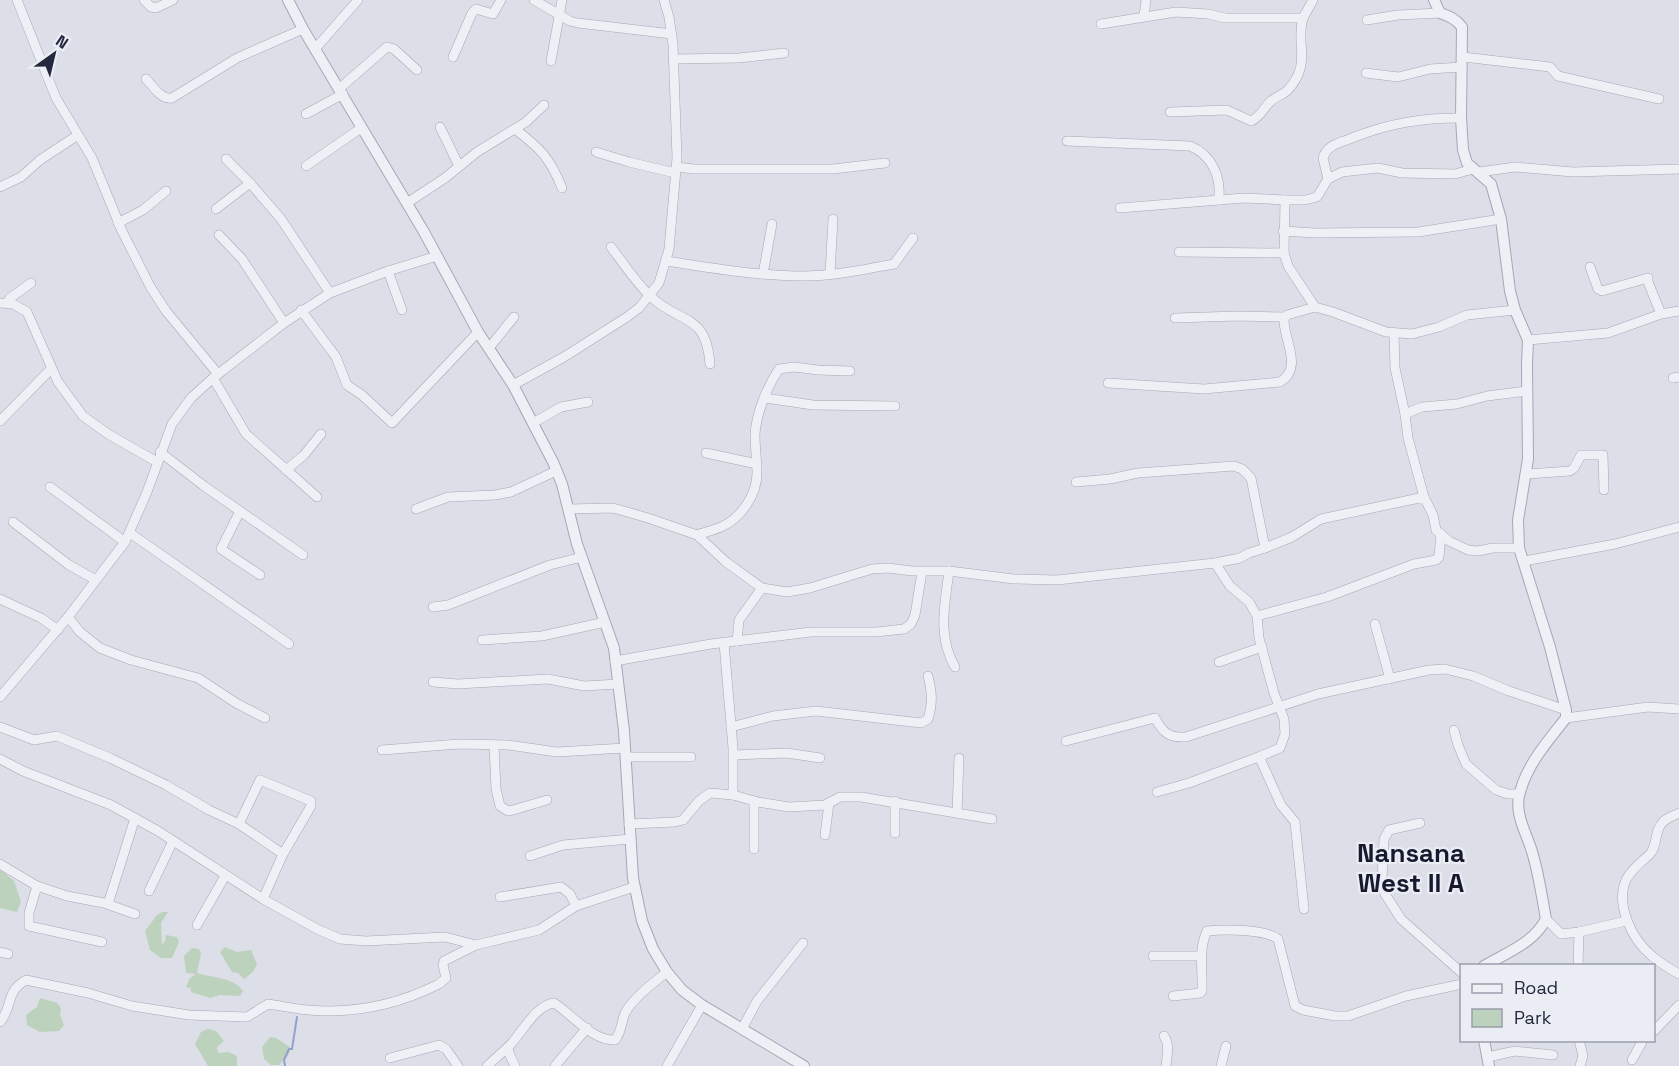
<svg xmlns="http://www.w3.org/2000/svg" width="1679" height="1066" viewBox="0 0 1679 1066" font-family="'Space Grotesk',sans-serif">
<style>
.green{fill:#bdd2bc}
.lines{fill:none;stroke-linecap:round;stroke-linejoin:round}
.stream{stroke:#93a1cc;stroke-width:2}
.minor-casing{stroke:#a5a7b5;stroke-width:10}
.tertiary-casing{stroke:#a5a7b5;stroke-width:12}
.minor{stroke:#eff0f6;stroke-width:9}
.tertiary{stroke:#eff0f6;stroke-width:10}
.labels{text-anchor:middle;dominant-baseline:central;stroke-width:4.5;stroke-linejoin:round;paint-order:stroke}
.quarter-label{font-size:26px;font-weight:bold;fill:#171a2f;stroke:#ebedf5}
</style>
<rect width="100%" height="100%" fill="#dcdee8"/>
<g class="green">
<polygon points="0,869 14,881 21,902 17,912 0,908"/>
<polygon points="162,912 168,912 161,923 162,945 165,941 166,935 177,937 179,942 172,958 161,958 150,950 145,931 157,915"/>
<polygon points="225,947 237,952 251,950 257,964 253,972 244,979 238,973 232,972 220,952"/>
<path d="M192 948 199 949 201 954 197 973C212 978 234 977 243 991L240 996 220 995 210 998 191 992V988L186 987 190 978 196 974 186 973 184 956Z"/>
<polygon points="40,998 57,1003 61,1008 60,1014 64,1025 59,1031 40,1032 27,1025 26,1015 37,1007"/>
<polygon points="208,1029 216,1031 224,1041 217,1047 218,1053 228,1052 237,1056 237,1066 208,1066 195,1044 201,1032"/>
<polygon points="270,1037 276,1038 290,1047 289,1054 279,1065 271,1065 264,1059 262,1047"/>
</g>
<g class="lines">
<polyline class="stream" points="285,1066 284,1060 289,1049 292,1049 297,1017"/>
<defs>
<g id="minor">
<polyline points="17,0 56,98 92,158 122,231 151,288 166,311 218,374"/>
<polyline points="144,0 151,7 156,8 173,0"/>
<polyline points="534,0 570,21 578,23 672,34"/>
<polyline points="1144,16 1146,0"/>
<polyline points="1367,20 1398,15 1440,13"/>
<polyline points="1101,24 1176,12 1208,14 1225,18 1303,18 1313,0"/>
<polyline points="315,49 358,0"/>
<polyline points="453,57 472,13 476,9 493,14 501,0"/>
<polyline points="1463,57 1550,67 1558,76 1659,99"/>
<polyline points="673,59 739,58 784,53"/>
<polyline points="551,61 562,0"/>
<polyline points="1366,73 1398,77 1430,69 1462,67"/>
<path d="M146 79C153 86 161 100 172 98L237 58 303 29"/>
<polyline points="340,88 387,47 394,49 417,70"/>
<path d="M1170 112 1227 110 1251 121C1261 117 1263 108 1271 101 1275 97 1282 95 1287 91 1313 63 1295 45 1303 18"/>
<polyline points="306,114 343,94"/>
<polyline points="440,127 459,166"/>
<path d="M515 129C541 149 550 158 562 188"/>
<path d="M1067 141 1190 146C1213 155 1221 178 1219 200"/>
<polyline points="596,152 629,162 675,173"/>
<polyline points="226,159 250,183 281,219 330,293"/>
<polyline points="306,166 361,128"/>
<polyline points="676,167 694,169 833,169 885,163"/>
<polyline points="1479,172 1515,167 1573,172 1679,169"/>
<path d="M1328 179 1323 158C1327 144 1341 143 1352 138 1390 123 1421 118 1461 118"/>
<polyline points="0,187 21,177 40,160 78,135"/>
<polyline points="1285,200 1305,200 1317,197 1328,179 1342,172 1378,168 1402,173 1455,174 1473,169"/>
<polyline points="407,203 445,178 477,152 526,122 544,105"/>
<polyline points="1120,208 1244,198 1285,200 1284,253 1288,266 1315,307 1333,312 1386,332 1412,334 1439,327 1467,315 1515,310"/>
<polyline points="216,209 250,183"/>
<polyline points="118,223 143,210 166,191"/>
<polyline points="1283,231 1315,233 1418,232 1501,219"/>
<polyline points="219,235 242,259 284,323"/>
<path d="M611 247C623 263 635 281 649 295 679 325 706 311 710 364"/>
<polyline points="1179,252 1284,253"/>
<path d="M667 261C710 268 753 275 796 276 829 277 862 270 894 264L913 238"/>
<polyline points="1590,267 1598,289 1602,291 1648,278 1648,282 1661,314"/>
<polyline points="388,271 402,310"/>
<polyline points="763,274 772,224"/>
<polyline points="830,274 833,219"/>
<polyline points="0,303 13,304 27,312 58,382 83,416 108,434 157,462"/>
<polyline points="7,303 10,298 31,283"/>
<polyline points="301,310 336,357 347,385 362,395 392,423 478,332"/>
<polyline points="1175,318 1237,316 1285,317"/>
<polyline points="1394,334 1395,368 1405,414"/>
<polyline points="1528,340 1608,333 1661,314 1679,311"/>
<polyline points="489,348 514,317"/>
<polyline points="213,378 246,434 317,497"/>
<polyline points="1673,378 1679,377"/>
<path d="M1108 383 1204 389 1280 382C1304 368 1283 339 1284 319L1287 315 1315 307"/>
<polyline points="513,385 564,357 627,317 639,308 659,283 669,249 677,158 673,44 669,17 664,0"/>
<polyline points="765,398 813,405 895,406"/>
<polyline points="0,421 51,369"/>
<polyline points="533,423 561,407 588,402"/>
<polyline points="160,452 204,486 303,555"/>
<polyline points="706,453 757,464"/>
<polyline points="286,470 304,455 321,434"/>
<polyline points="1527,474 1570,471 1574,468 1581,455 1603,455 1604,490"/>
<polyline points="1076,482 1110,479 1138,473 1234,466 1242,469 1251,478 1265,548"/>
<polyline points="50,487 125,542"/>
<polyline points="1424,497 1408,438 1405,414 1422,407 1457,404 1487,396 1527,391"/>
<polyline points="416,509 448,497 495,495 511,492 556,471"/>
<polyline points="568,509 613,508 648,518 697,535 726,562 762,588 787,592 810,588 872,569 888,568 912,571 949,571 1014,579 1057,580 1215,563 1240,558 1249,553 1265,548 1292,537 1321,519 1424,497 1433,515 1436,530 1449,541 1468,550 1478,551 1493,548 1519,548"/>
<polyline points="240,511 221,549 260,575"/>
<polyline points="13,522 69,565 96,580"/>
<polyline points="130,533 289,644"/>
<path d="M697 535C705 532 715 530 723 526 742 517 757 494 757 473 757 461 755 448 755 435 756 414 767 387 779 369L794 367 818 370 850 371"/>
<polyline points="1524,561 1615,544 1679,527"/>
<polyline points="1215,563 1230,586 1249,602 1257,616 1259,638 1274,693 1284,719 1285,734 1280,748 1261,756 1261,761 1281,805 1295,822 1304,909"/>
<path d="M949 571C945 604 937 636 955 667"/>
<polyline points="0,599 41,618 58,630"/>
<polyline points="433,607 448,605 550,565 582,557"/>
<polyline points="1257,616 1327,597 1414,564 1436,560 1439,557 1441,534"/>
<polyline points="68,617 80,632 100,648 131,660 198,678 236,703 265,718"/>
<polyline points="1375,624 1390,679"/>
<polyline points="482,640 542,636 605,622"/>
<polyline points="737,641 739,620 762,588"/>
<polyline points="724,643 733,748 733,795"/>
<polyline points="615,661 711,644 811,632 876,632 904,629 911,624 915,615 922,572"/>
<polyline points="1219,662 1262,647"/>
<polyline points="433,682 458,684 548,679 584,686 618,684"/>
<polyline points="0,697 68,617 125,542 147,492 172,424 191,398 213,378 284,323 330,293 388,271 437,256"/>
<polyline points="1566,718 1648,707 1679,709"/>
<polyline points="0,727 34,740 57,736 110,758 166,785 209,810 239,824 283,854"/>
<path d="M731 727 773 716 816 711 921 723 928 719C933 703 932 692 928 676"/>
<polyline points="1454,730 1458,745 1466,764 1496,790 1508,794 1519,794"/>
<path d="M1066 741 1155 718C1163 733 1169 738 1186 737L1318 694 1429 670 1445 669 1473 676 1509 691 1566 710"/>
<polyline points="494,745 496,789 500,806 508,811 513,810 547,800"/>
<polyline points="382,750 459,744 508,745 557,752 625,748"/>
<polyline points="734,755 787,753 820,758"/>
<polyline points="626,757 691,757"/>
<polyline points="0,759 23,771 111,805 158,831 263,899 317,929 340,939 366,941 445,937 476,945 539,930 576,906 634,887"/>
<polyline points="1157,792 1189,783 1261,756"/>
<polyline points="957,813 959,758"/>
<path d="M1679 813C1674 816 1668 817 1663 822 1654 830 1658 847 1649 855 1640 863 1633 868 1627 878 1614 903 1632 940 1652 956 1660 963 1670 969 1679 974"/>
<polyline points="1420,823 1389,830 1384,839 1382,879 1385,894 1401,919 1462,973"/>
<polyline points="239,824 260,780 311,801 311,806 283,854 263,899"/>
<polyline points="629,824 675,822 683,820 699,801 710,793 733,795 758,802 789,807 825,805 840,797 861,797 992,819"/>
<polyline points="895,833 895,801"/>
<polyline points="825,835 829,803"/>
<polyline points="754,849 754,801"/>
<polyline points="530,856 563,845 630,839"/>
<polyline points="0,864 37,886 67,896 104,903 135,914"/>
<polyline points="37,886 29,913 29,926 102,942"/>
<polyline points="149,891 173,841"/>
<polyline points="500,897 561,887 570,894 576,906"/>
<polyline points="108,904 135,818"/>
<polyline points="1546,919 1561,934 1579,932 1626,921"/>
<polyline points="197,925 225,876"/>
<polyline points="0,952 8,954"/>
<polyline points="1153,956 1201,956"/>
<polyline points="1578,966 1579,932"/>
<path d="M1173 996 1200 993 1202 991C1203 971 1198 950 1207 931 1224 929 1265 929 1278 939L1295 1006 1303 1010 1335 1016H1348L1406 996 1462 984"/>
<path d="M0 1022C14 1006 4 993 26 980L88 993 132 1006 189 1015 247 1017 268 1004C282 1006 295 1009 309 1010 355 1014 399 1004 439 984L446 978 443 965 444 961 476 945"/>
<polyline points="742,1029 757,1001 803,943"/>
<polyline points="1654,1031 1679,1005"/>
<path d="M1164 1036C1170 1044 1167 1056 1166 1066"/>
<polyline points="1579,1040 1583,1056 1580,1066"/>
<polyline points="1488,1057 1515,1051 1553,1055"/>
<polyline points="390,1058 439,1045 446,1049 458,1066"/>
<polyline points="1632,1060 1643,1040"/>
<polyline points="487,1066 508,1047"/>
<path d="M515 1066 509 1053 508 1047C521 1035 535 1005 554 1003 572 1014 592 1041 615 1040 622 1032 621 1022 625 1013 634 997 653 983 667 972"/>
<polyline points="555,1066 587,1028"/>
<polyline points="667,1066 702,1005"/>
<polyline points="1221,1066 1226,1046"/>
</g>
<g id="tertiary">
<polyline points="288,0 303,29 424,232 478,332 513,385 553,462 562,484 577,544 614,648 624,731 633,878 642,921 653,949 667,972 682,990 702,1005 804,1066"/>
<path d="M1434 0 1440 13C1449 16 1456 19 1462 27L1461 118 1463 150 1467 163 1491 184 1501 219 1510 291 1515 310 1528 340 1527 365 1528 459 1518 520 1519 548 1550 647 1566 710V718C1548 741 1528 763 1520 792 1513 814 1528 835 1533 855 1539 876 1542 897 1546 919 1534 943 1506 953 1484 966"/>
<polyline points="1484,1040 1489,1066"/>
</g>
</defs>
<use href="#minor" class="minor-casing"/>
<use href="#tertiary" class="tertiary-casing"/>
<use href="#minor" class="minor"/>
<use href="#tertiary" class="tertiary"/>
</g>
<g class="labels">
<g class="quarter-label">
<text x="1411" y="853">Nansana<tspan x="1411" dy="30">West II A</tspan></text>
</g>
</g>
<rect x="1460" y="964" width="195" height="78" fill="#ebedf5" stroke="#9b9eac" stroke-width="1.5"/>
<rect x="1472" y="984" width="30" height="9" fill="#eff0f6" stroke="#9b9eac" stroke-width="1.5"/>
<text x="1514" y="994" font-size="18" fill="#24283f">Road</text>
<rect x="1472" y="1009" width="30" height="18" fill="#bdd2bc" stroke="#9b9eac" stroke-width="1.5"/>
<text x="1514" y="1024" font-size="18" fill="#24283f">Park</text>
<g transform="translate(54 54) rotate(34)" stroke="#ebedf5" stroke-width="4.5" paint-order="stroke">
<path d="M0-4.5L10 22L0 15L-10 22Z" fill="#24283f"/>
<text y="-9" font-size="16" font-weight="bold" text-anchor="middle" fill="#24283f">N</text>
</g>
</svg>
